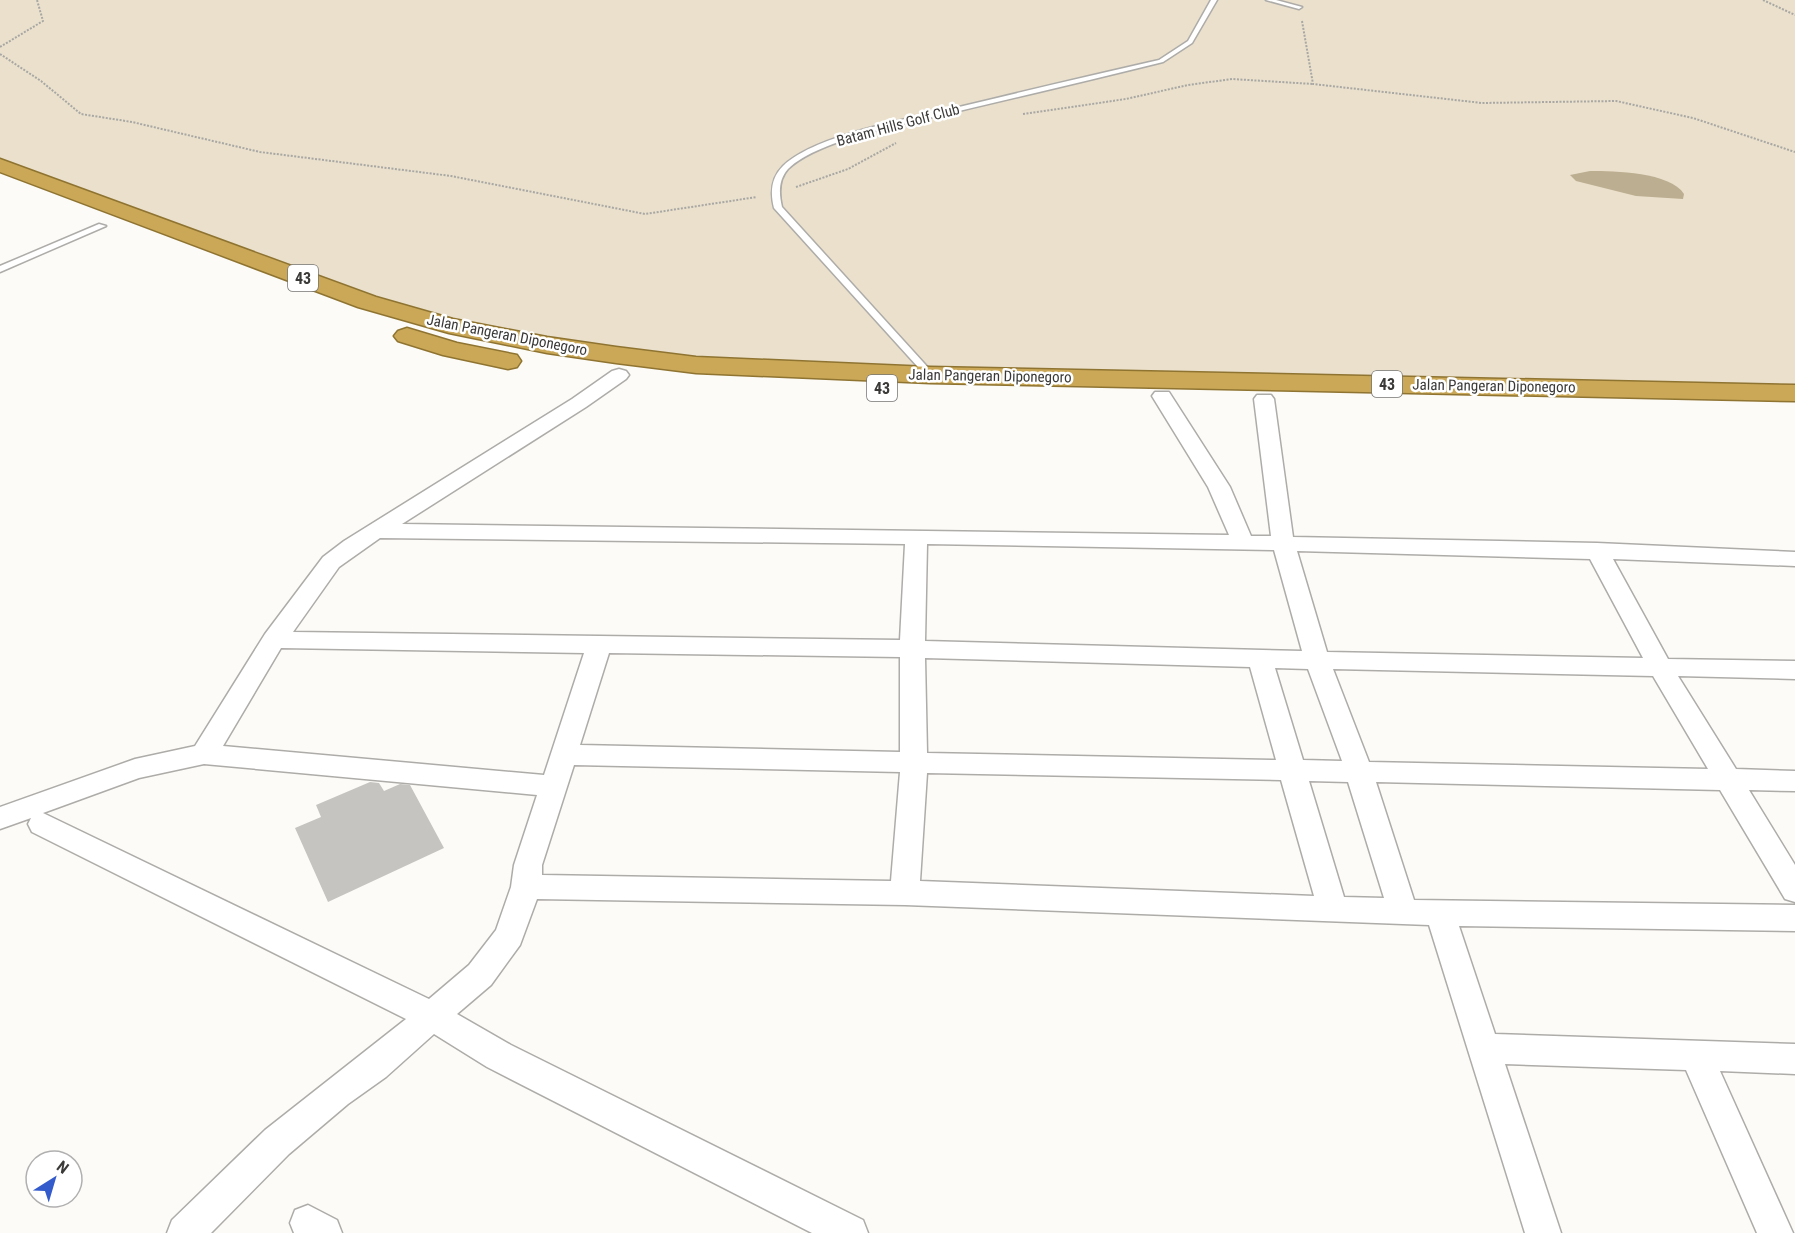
<svg xmlns="http://www.w3.org/2000/svg" width="1795" height="1233" viewBox="0 0 1795 1233" font-family="'Roboto Condensed',sans-serif">
<style>
.green{fill:#eae0cc}
.water{fill:#bcae90}
.building{fill:#c6c4c1}
.lines{fill:none;stroke-linecap:round;stroke-linejoin:round}
.service-casing{stroke:#aeaca9;stroke-width:3}
.minor-casing{stroke:#aeaca9;stroke-width:3}
.trunk-casing{stroke:#8f7431;stroke-width:3}
.path{stroke:#a8a7a4;stroke-width:2;stroke-dasharray:2 1.5;stroke-linecap:butt}
.service{fill:#fff;fill-rule:evenodd}
.minor{fill:#fff;fill-rule:evenodd}
.trunk{fill:#caa857;fill-rule:evenodd}
.labels{text-anchor:middle;dominant-baseline:central;stroke-width:5;stroke-linejoin:round;paint-order:stroke}
.far-street-label{font-size:15px;fill:#3b3a39;stroke:#fff}
.shield{fill:#fff;stroke:#767574;stroke-width:1.5}
.shield-label{font-size:16px;font-weight:bold;fill:#3b3a39}
</style>
<rect width="100%" height="100%" fill="#fdfbf7"/>
<path class="green" d="M0 0H1795V397L734 375C620 364 505 348 394 318 347 305 300 284 254 267 169 235 84 204 0 170Z"/>
<path class="water" d="M1590 171C1615 171 1670 172 1684 194L1683 199 1636 196 1576 181 1570 175Z"/>
<polygon class="building" points="370,782 379,783 384,791 400,784 410,785 444,848 328,902 295,828 321,817 316,805"/>
<g class="lines">
<defs>
<g id="service">
<path d="M1211 0H1217L1192 43 1163 62C1095 79 1027 95 959 111 915 122 820 138 788 169 778 180 779 194 782 207L933 373V377H927L774 208C770 192 771 178 783 166 816 134 914 118 959 107 1026 91 1092 75 1159 60L1188 41Z"/>
<polygon points="1266,0 1276,0 1302,7 1299,9"/>
<polygon points="99,224 106,226 0,272 0,266"/>
</g>
<g id="minor">
<path d="M619 369 626 371 629 375 626 379 586 407 402 524 1229 535 1208 487 1152 396 1155 392H1169L1230 487 1251 536H1271L1254 399 1257 395H1271L1274 399 1293 537 1597 543 1795 552V566L1613 559 1668 659 1795 661V679L1678 676 1736 769 1795 771V791L1749 790 1795 865V902L1785 899 1720 790 1376 782 1414 900 1795 905V931L1459 926 1495 1034 1795 1044V1074L1720 1071 1793 1233H1757L1686 1070 1505 1064 1561 1233H1525L1429 925 905 905 537 899 520 945 491 985 457 1014 511 1045 863 1220 868 1233H812L487 1067 434 1034 386 1077 348 1104 289 1154 211 1233H167L172 1220 265 1130 406 1019 32 832 28 824 31 818 0 829V807L135 759 195 746 265 634 323 557 344 541 572 399 612 371ZM380 538 905 544 900 640 293 632 339 567ZM927 544 1274 550 1302 651 925 641ZM1297 551 1590 559 1643 658 1327 652ZM281 648 584 653 544 775 223 746ZM609 653 900 657V752L580 745ZM925 658 1250 667 1276 760 927 753ZM1275 668 1308 669 1342 761 1303 760ZM1333 669 1653 676 1708 769 1369 762ZM204 764 537 795 514 865 511 887 496 930 469 965 429 999 43 813 139 778ZM574 765 900 772 891 881 542 875V865ZM927 773 1281 780 1314 896 920 881ZM1309 781 1348 782 1384 898 1344 897Z"/>
<polygon points="308,1205 337,1220 342,1233 294,1233 290,1223 295,1210"/>
</g>
<g id="trunk">
<polygon points="0,159 376,297 453,319 547,337 616,347 696,357 930,367 1795,385 1795,401 930,383 696,373 616,363 547,353 449,333 358,307 0,172"/>
<polygon points="407,328 457,343 517,355 521,361 517,367 508,369 443,355 398,341 394,336 398,331"/>
</g>
</defs>
<use href="#service" class="service-casing"/>
<use href="#minor" class="minor-casing"/>
<use href="#trunk" class="trunk-casing"/>
<g class="path">
<polyline points="1763,0 1795,15"/>
<polyline points="1302,21 1313,84 1482,103 1616,101 1693,118 1795,152"/>
<polyline points="0,47 43,21 37,0"/>
<polyline points="0,54 41,81 81,114 132,122 260,152 451,176 645,214 757,197"/>
<polyline points="1023,114 1126,99 1188,85 1232,79 1313,84"/>
<polyline points="796,187 848,169 896,143"/>
</g>
<use href="#service" class="service"/>
<use href="#minor" class="minor"/>
<use href="#trunk" class="trunk"/>
</g>
<g class="labels">
<g class="far-street-label">
<text transform="translate(898 125) rotate(-15)">Batam Hills Golf Club</text>
<text transform="translate(507 335) rotate(11)">Jalan Pangeran Diponegoro</text>
<text transform="translate(990 376) rotate(1)">Jalan Pangeran Diponegoro</text>
<text transform="translate(1494 386) rotate(1)">Jalan Pangeran Diponegoro</text>
</g>
<g class="shield">
<rect x="288" y="265" width="30" height="26" rx="4.5"/>
<rect x="1372" y="371" width="30" height="26" rx="4.5"/>
<rect x="867" y="375" width="30" height="26" rx="4.5"/>
</g>
<g class="shield-label">
<text x="303" y="278">43</text>
<text x="1387" y="384">43</text>
<text x="882" y="388">43</text>
</g>
</g>
<g transform="translate(54 1179) rotate(37)"><circle r="28" fill="#ffffff" stroke="#b1b0b0" stroke-width="1.5"/>
<path d="M0-4.5L10 22L0 15L-10 22Z" fill="#335bcb"/>
<text y="-9" font-size="16" font-weight="bold" text-anchor="middle" fill="#3b3a39">N</text>
</g>
</svg>
